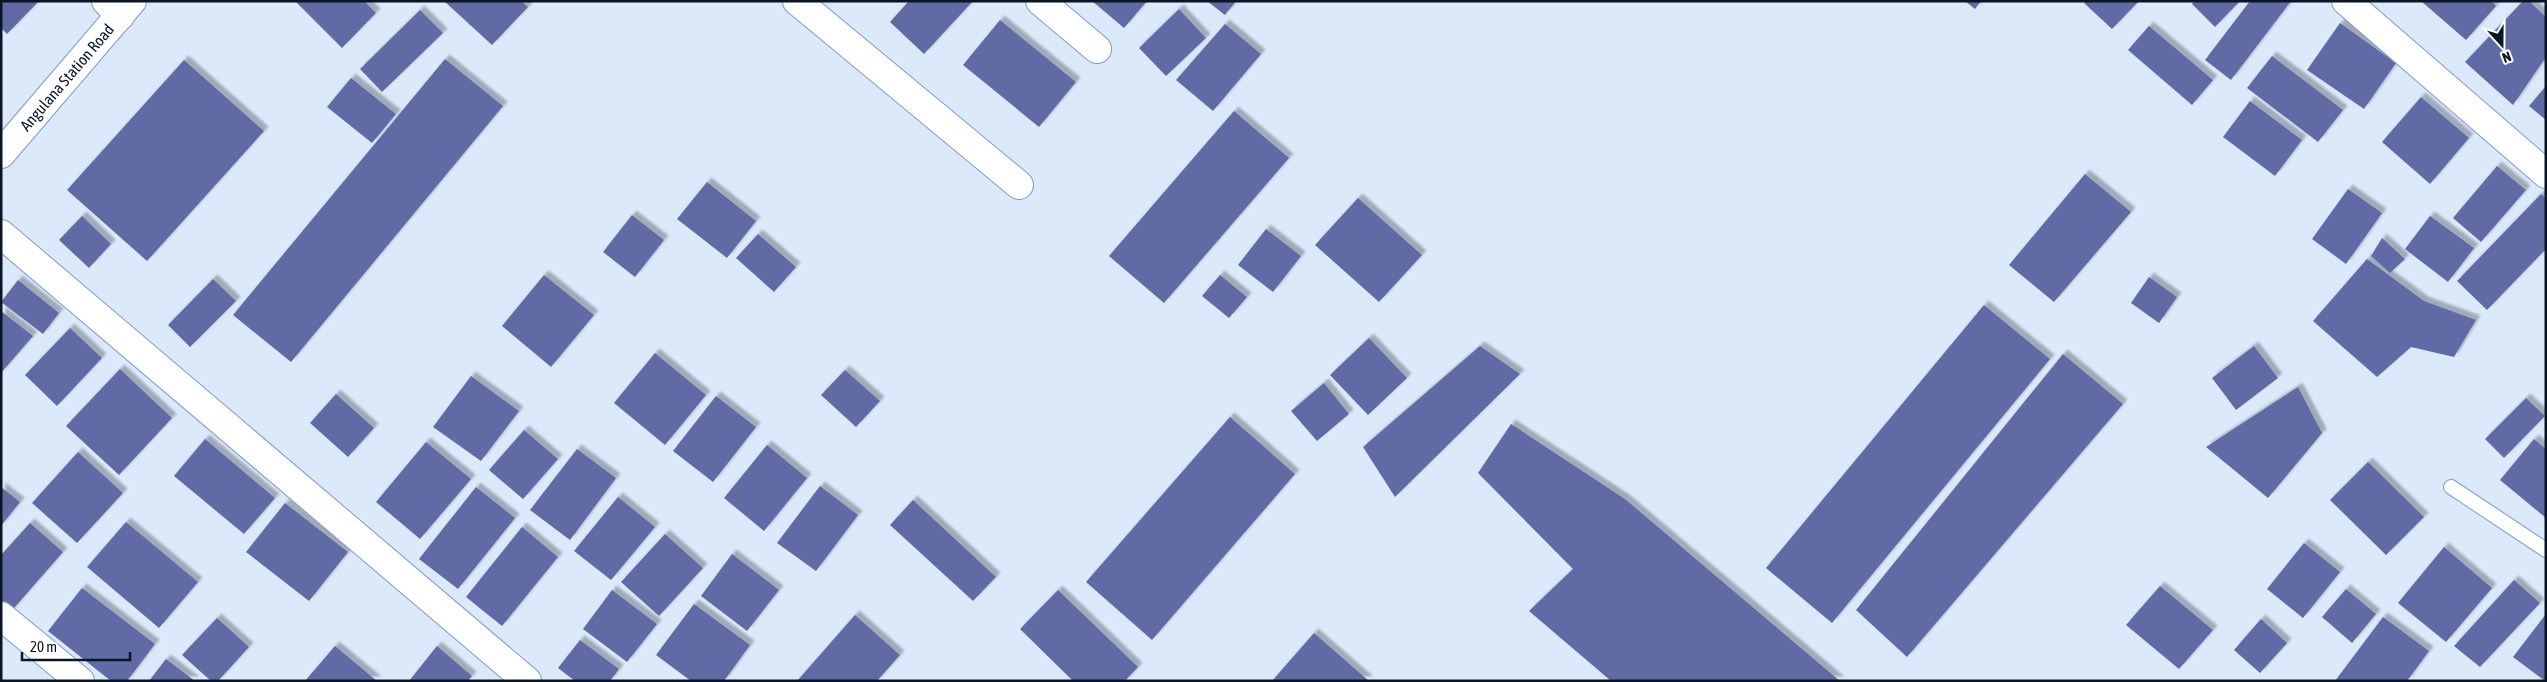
<svg xmlns="http://www.w3.org/2000/svg" width="2547" height="682" viewBox="0 0 2547 682" font-family="'Asap Condensed',sans-serif">
<style>
.building{fill:#606aa5;filter:url(#shadow)}
.lines{fill:none;stroke-linecap:round;stroke-linejoin:round}
.service-casing{stroke:#7e9dc6;stroke-width:16}
.minor-casing{stroke:#7e9dc6;stroke-width:30}
.tertiary-casing{stroke:#7e9dc6;stroke-width:30}
.service{stroke:#fff;stroke-width:14}
.minor{stroke:#fff;stroke-width:28}
.tertiary{stroke:#fff;stroke-width:28}
.labels{text-anchor:middle;dominant-baseline:central;stroke-width:4;stroke-linejoin:round;paint-order:stroke}
.street-label{font-size:16px;fill:#0b1625;stroke:#fff}
</style>
<defs>
<filter id="shadow"><feDropShadow dx="4.5" dy="-4.5" stdDeviation="1" flood-color="#0004"/></filter>
</defs>
<rect width="100%" height="100%" fill="#dce9fb"/>
<g class="building">
<polygon points="1,1 39,1 7,34 1,28"/>
<polygon points="295,1 364,1 376,13 342,48"/>
<polygon points="444,1 521,1 528,7 492,45"/>
<polygon points="909,1 973,1 924,54 890,22"/>
<polygon points="1092,1 1147,1 1124,28"/>
<polygon points="1207,1 1236,1 1225,15"/>
<polygon points="1965,1 1981,1 1975,9"/>
<polygon points="2086,1 2139,1 2112,29 2084,3"/>
<polygon points="2194,1 2240,1 2215,27 2192,4"/>
<polygon points="2250,1 2291,1 2231,80 2205,60"/>
<polygon points="2421,1 2491,1 2496,6 2466,40"/>
<polygon points="2523,1 2529,1 2546,17 2546,57 2513,105 2465,62"/>
<polygon points="1179,9 1206,38 1166,76 1139,48"/>
<polygon points="420,10 443,33 382,92 360,69"/>
<polygon points="1000,20 1076,82 1039,127 963,65"/>
<polygon points="2340,23 2396,63 2364,109 2307,70"/>
<polygon points="1225,24 1261,54 1213,111 1176,80"/>
<polygon points="2149,26 2213,80 2192,105 2128,50"/>
<polygon points="2272,56 2343,110 2318,142 2247,88"/>
<polygon points="445,59 503,106 291,362 233,315"/>
<polygon points="184,60 264,131 147,261 67,190"/>
<polygon points="351,78 396,114 372,143 327,107"/>
<polygon points="2546,86 2546,120 2529,106"/>
<polygon points="2421,97 2469,138 2430,184 2382,142"/>
<polygon points="2250,101 2302,140 2275,176 2223,137"/>
<polygon points="1234,111 1289,158 1164,303 1109,256"/>
<polygon points="2497,166 2526,190 2481,242 2453,218"/>
<polygon points="2085,174 2131,212 2054,302 2009,265"/>
<polygon points="707,182 756,221 727,258 677,219"/>
<polygon points="2348,189 2382,213 2346,264 2312,239"/>
<polygon points="2541,194 2546,198 2546,249 2487,310 2457,281"/>
<polygon points="1358,198 1422,255 1379,302 1315,245"/>
<polygon points="632,215 664,240 635,277 603,252"/>
<polygon points="82,216 111,244 89,268 59,240"/>
<polygon points="2430,216 2474,248 2448,282 2405,249"/>
<polygon points="1266,229 1301,256 1273,292 1238,265"/>
<polygon points="758,234 796,267 774,292 736,258"/>
<polygon points="2382,238 2405,259 2390,273 2371,256"/>
<polygon points="2367,259 2424,301 2476,320 2454,357 2411,347 2377,377 2313,321"/>
<polygon points="544,275 594,315 551,367 502,326"/>
<polygon points="1220,275 1247,297 1229,318 1202,296"/>
<polygon points="2149,277 2177,297 2159,323 2131,303"/>
<polygon points="213,279 236,301 190,347 168,325"/>
<polygon points="18,280 59,313 43,334 1,302"/>
<polygon points="1984,305 2050,359 1832,623 1766,568"/>
<polygon points="1,311 33,336 1,373"/>
<polygon points="70,328 102,358 57,406 25,375"/>
<polygon points="1369,338 1407,378 1368,415 1330,375"/>
<polygon points="1480,346 1520,374 1395,497 1363,447"/>
<polygon points="2254,346 2278,378 2236,410 2212,378"/>
<polygon points="655,353 706,395 665,445 614,403"/>
<polygon points="2063,354 2123,404 1907,657 1856,610"/>
<polygon points="120,369 172,418 119,475 66,426"/>
<polygon points="845,370 880,401 856,427 821,395"/>
<polygon points="471,376 519,411 481,461 433,427"/>
<polygon points="1324,383 1349,414 1317,441 1291,411"/>
<polygon points="2298,387 2322,433 2268,498 2206,447"/>
<polygon points="336,394 374,428 348,457 310,423"/>
<polygon points="716,396 756,427 713,482 673,451"/>
<polygon points="2526,398 2545,416 2504,458 2485,439"/>
<polygon points="1230,417 1295,474 1152,640 1086,582"/>
<polygon points="1511,424 1625,499 1840,681 1611,681 1529,611 1573,569 1478,473"/>
<polygon points="524,430 558,459 523,499 489,470"/>
<polygon points="205,439 275,498 244,534 174,476"/>
<polygon points="2534,439 2546,449 2546,518 2500,480"/>
<polygon points="426,442 471,479 420,539 376,502"/>
<polygon points="767,445 807,478 764,531 724,498"/>
<polygon points="577,449 616,478 570,540 530,510"/>
<polygon points="78,452 123,493 77,543 32,503"/>
<polygon points="2368,462 2424,517 2386,555 2330,500"/>
<polygon points="820,486 858,515 816,571 777,543"/>
<polygon points="1,487 20,502 1,526"/>
<polygon points="476,487 515,518 458,589 419,559"/>
<polygon points="618,497 655,527 611,580 574,551"/>
<polygon points="913,500 996,577 973,601 890,525"/>
<polygon points="285,503 348,552 309,601 246,552"/>
<polygon points="126,522 198,582 159,628 87,567"/>
<polygon points="30,523 63,552 7,616 1,611 1,555"/>
<polygon points="522,527 558,557 502,626 466,597"/>
<polygon points="665,534 703,568 659,616 621,582"/>
<polygon points="2304,543 2340,572 2303,618 2267,589"/>
<polygon points="2444,547 2492,588 2446,642 2398,603"/>
<polygon points="732,554 779,590 747,631 701,596"/>
<polygon points="2514,580 2540,603 2480,667 2454,646"/>
<polygon points="2160,586 2213,630 2179,669 2126,625"/>
<polygon points="82,588 155,644 127,681 111,681 48,631"/>
<polygon points="2346,589 2376,614 2352,643 2322,617"/>
<polygon points="612,590 657,624 627,662 583,629"/>
<polygon points="1058,590 1138,667 1125,681 1073,681 1020,629"/>
<polygon points="694,604 750,645 724,681 691,681 656,655"/>
<polygon points="2546,614 2546,681 2545,681 2513,657"/>
<polygon points="855,615 900,655 877,681 797,681"/>
<polygon points="2383,617 2429,651 2407,681 2335,681"/>
<polygon points="217,618 249,647 218,681 211,681 182,655"/>
<polygon points="2261,619 2287,643 2260,673 2234,650"/>
<polygon points="1314,633 1369,681 1272,681"/>
<polygon points="580,640 619,669 610,681 575,681 558,668"/>
<polygon points="335,646 377,681 305,681"/>
<polygon points="437,646 472,676 468,681 409,681"/>
<polygon points="166,659 195,681 149,681"/>
</g>
<g class="lines">
<defs>
<polyline id="service" points="2451,487 2546,550"/>
<g id="minor">
<polyline points="106,1 120,16"/>
<polyline points="797,1 1019,185"/>
<polyline points="1040,1 1097,49"/>
<polyline points="1,234 527,681"/>
<polyline points="1,616 80,681"/>
</g>
<g id="tertiary">
<polyline points="2346,1 2546,174"/>
<path id="s1" d="M1 154 132 1"/>
</g>
</defs>
<use href="#service" class="service-casing"/>
<use href="#minor" class="minor-casing"/>
<use href="#tertiary" class="tertiary-casing"/>
<use href="#service" class="service"/>
<use href="#minor" class="minor"/>
<use href="#tertiary" class="tertiary"/>
</g>
<g class="labels">
<g class="street-label">
<text stroke="none"><textPath href="#s1" startOffset="101">Angulana Station Road</textPath></text>
</g>
</g>
<rect width="2547" height="682" fill="none" stroke="#0b1625" stroke-width="5"/>
<g transform="translate(2502 45) rotate(159)" stroke="#ffffff" stroke-width="4" paint-order="stroke">
<path d="M0-4L9 19L0 12L-9 19Z" fill="#0b1625"/>
<text y="-8" font-size="14" font-weight="bold" text-anchor="middle" fill="#0b1625">N</text>
</g>
<path d="M22 652v8h108v-8" fill="none" stroke="#0b1625" stroke-width="2.5"/>
<text x="30" y="652" font-size="15" fill="#0b1625" stroke="#ffffff" stroke-width="4" paint-order="stroke">20 m</text>
</svg>
